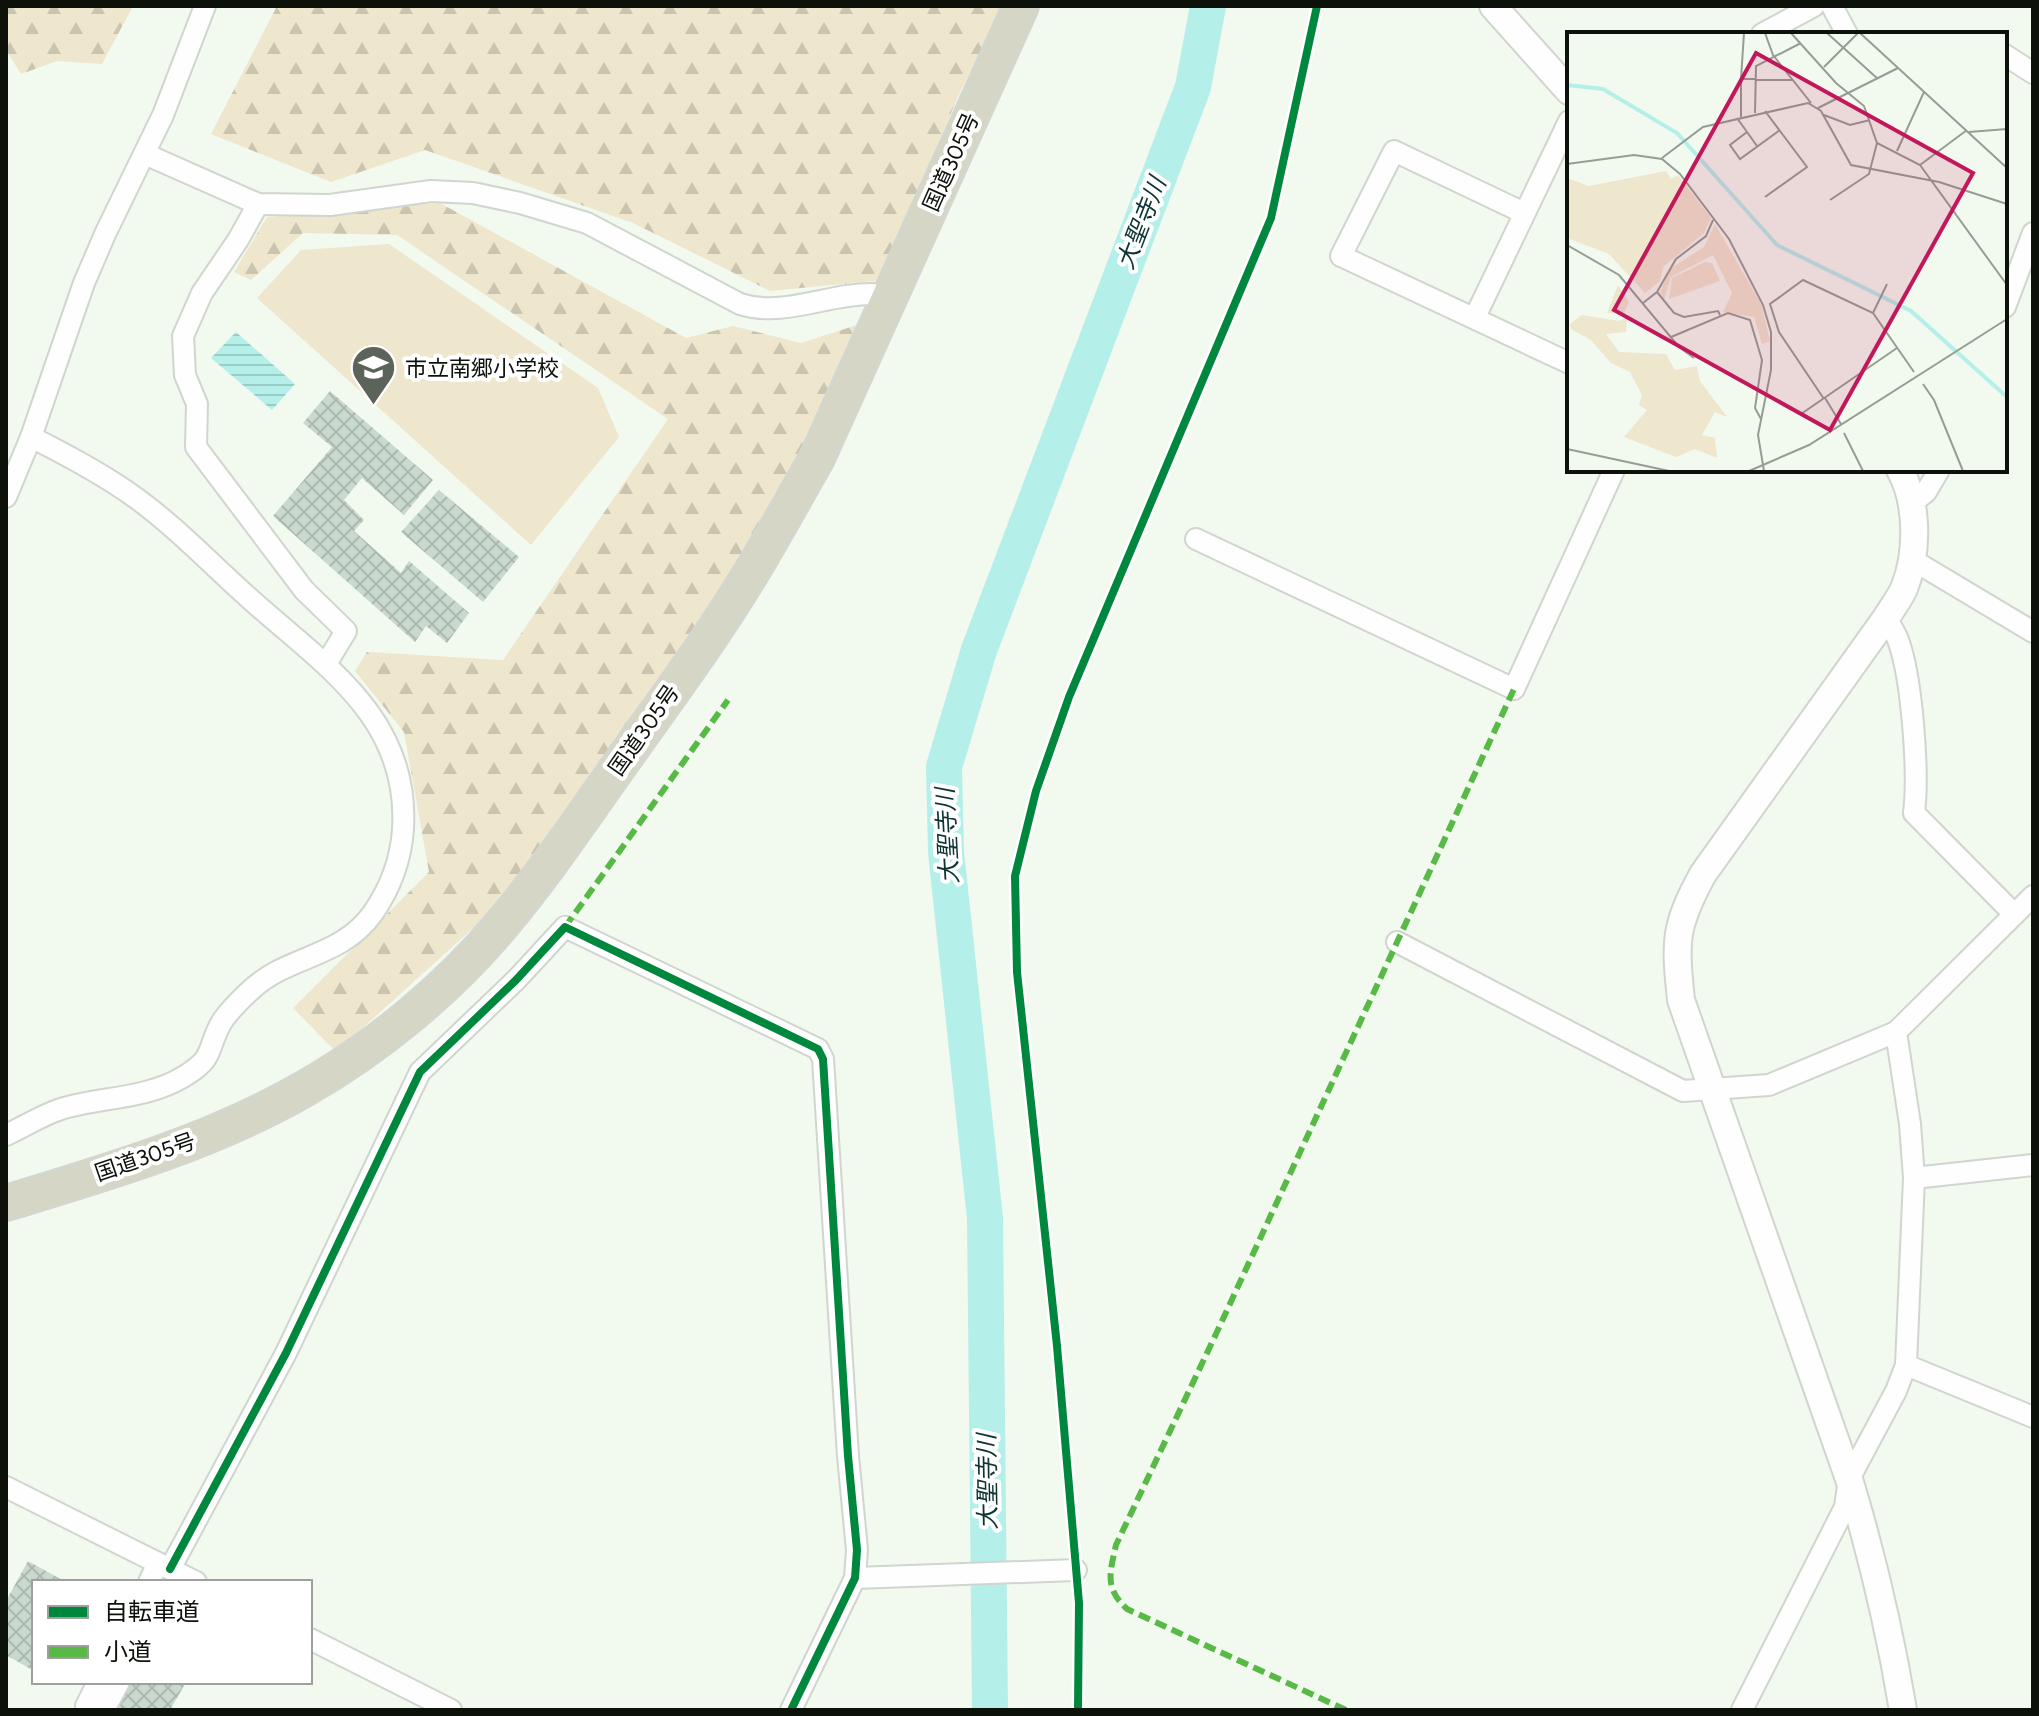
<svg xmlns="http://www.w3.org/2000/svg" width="2039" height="1716" viewBox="0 0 2039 1716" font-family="Figtree,'Noto Sans JP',sans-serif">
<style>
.green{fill:#eee6cd}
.forest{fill:url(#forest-firs)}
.water{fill:url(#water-rules)}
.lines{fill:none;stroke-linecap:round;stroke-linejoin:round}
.river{stroke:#b5efe9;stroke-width:36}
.building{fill:url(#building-cross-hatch)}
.minor-casing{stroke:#d0d5ce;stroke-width:24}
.tertiary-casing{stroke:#d0d5ce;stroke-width:30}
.trunk-casing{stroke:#d3d7d2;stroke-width:38}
.minor{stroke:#fdfefd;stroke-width:20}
.tertiary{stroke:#fdfefd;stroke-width:26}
.trunk{stroke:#d6d6c6;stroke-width:34}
.quiet{stroke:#58b947;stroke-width:6;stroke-dasharray:12 6;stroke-linecap:butt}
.cycleway-casing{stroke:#fff;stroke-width:13}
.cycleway{stroke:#00873e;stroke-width:8}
.labels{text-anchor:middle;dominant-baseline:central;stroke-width:8;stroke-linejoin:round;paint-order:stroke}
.street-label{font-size:22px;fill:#0c110a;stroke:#fff}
.poi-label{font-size:22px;fill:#0c110a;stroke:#fff;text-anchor:start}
.water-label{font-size:24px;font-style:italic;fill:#0d3433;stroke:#fff}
.inset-river{fill:none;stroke:#b5efe9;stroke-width:4}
.inset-road{fill:none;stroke:#969d93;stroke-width:2}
.view{fill:#c2185b;fill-opacity:0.15;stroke:#c2185b;stroke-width:4}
.inset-edge{fill:none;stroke:#0c110a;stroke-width:4}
</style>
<defs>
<pattern id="forest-firs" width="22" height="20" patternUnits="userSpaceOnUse" patternTransform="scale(2)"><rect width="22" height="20" fill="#eee6cd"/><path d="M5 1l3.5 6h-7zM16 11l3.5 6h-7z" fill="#cbc4af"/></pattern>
<pattern id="water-rules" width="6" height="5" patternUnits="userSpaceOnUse" patternTransform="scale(2)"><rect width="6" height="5" fill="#b5efe9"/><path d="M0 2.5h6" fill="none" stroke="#9accc6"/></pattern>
<pattern id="building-cross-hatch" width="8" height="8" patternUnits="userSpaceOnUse" patternTransform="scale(2)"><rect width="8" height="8" fill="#c9d9ce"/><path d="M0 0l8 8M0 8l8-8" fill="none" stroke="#abb9b0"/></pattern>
</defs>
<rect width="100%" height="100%" fill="#f2faef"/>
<polygon class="green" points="389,244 598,388 619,437 531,545 257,298 301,250"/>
<g class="forest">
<polygon points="6,6 133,6 102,64 57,61 21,74 6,50"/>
<polygon points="277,6 1003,6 956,101 883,280 770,291 633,223 425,150 331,182 211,134"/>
<polygon points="440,203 686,338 733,326 801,343 863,323 753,562 532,875 336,1052 293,1008 429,872 404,732 355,671 367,652 503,660 668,419 397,235 303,233 251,280 234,272 267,217"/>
</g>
<polygon class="water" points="236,332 295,384 272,410 211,358"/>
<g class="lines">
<polyline class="river" points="990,1710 985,1218 946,852 944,767 979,650 1193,87 1208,6"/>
</g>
<g class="building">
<polygon points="330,391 433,480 404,515 362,478 344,500 364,520 354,531 401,573 409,561 469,613 447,643 426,626 415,642 273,516 332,447 303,423"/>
<polygon points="439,490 519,557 483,602 401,532"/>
<polygon points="28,1561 66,1582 34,1582 34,1671 6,1655 6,1601"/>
<polygon points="130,1682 145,1682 151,1685 152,1682 185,1684 170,1710 118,1710"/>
</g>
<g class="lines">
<defs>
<g id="minor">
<polyline points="1832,6 1847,34"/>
<polyline points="1762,34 1814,6"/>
<polyline points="2005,55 2033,73"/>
<path d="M145 154 258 204 330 205 431 191 473 193 520 203 587 223 740 304C784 318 829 293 873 294L885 307"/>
<polyline points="258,204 238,240 202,293 183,336 185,375 197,404 196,447 304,590 346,631 326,664"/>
<polyline points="1524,213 1394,151 1341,256 1569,363"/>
<polyline points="2005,307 2033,233"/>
<polyline points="1475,317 1569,121"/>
<polyline points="6,497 31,437 84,283 106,232 163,115 205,6"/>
<polyline points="1912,503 1926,492 1939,470"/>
<polyline points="1196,539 1514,689 1614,470"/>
<polyline points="1911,559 2033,632"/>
<path d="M1886 618C1890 625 1895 632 1898 640 1912 677 1919 773 1914 813L2014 914"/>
<polyline points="1397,942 1683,1091 1769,1085 1896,1032"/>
<path d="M6 1135C24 1127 42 1115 61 1109 100 1097 147 1099 183 1077 218 1056 205 1049 223 1020 231 1009 242 998 252 989 289 955 341 958 373 913 391 887 401 859 403 829 410 717 322 664 249 598 212 565 176 527 136 498 103 474 67 455 31 437"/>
<polyline points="1914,1178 2033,1165"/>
<polyline points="1906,1365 2033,1417"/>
<polyline points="6,1487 196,1582"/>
<polyline points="170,1569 286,1353 420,1072 516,980 565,927 818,1049 823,1059 848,1456 857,1550 855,1578 791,1710"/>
<polyline points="855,1578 1076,1570"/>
<polyline points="149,1582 158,1563"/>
<polyline points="310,1639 451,1710"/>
<polyline points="86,1706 98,1682"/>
<polyline points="104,1710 119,1682"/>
<polyline points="1742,1710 1845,1507 1849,1479 1896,1391 1906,1365 1914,1178 1910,1124 1896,1032 2033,896"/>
</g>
<g id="tertiary">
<polyline points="1493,6 1569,91"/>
<path d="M1900 470C1918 502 1918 552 1905 586 1901 597 1892 608 1886 618L1703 874C1674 927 1675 941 1681 1000L1849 1479C1872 1555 1890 1632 1903 1710"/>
</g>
<path id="trunk" d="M6 1203C108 1172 212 1142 304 1089 378 1047 449 988 503 923 546 872 583 816 621 763 664 702 709 642 748 578 772 539 794 498 817 458L1021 6"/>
</defs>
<use href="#minor" class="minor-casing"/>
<use href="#tertiary" class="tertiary-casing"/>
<use href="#trunk" class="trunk-casing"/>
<use href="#minor" class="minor"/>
<use href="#tertiary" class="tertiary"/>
<use href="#trunk" class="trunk"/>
<g class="quiet">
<polyline points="565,927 728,700"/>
<path d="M1346 1710 1127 1609C1104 1588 1110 1572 1116 1545L1216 1334 1514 689"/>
</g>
<defs>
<g id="cycleway">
<polyline points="170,1569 286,1353 420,1072 516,980 565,927 818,1049 823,1059 848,1456 857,1550 855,1578 791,1710"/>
<polyline points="1078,1710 1079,1603 1057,1346 1017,972 1015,876 1036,791 1069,697 1271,218 1317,6"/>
</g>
</defs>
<use href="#cycleway" class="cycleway-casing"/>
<use href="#cycleway" class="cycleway"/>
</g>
<defs>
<symbol id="school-pin" viewBox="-11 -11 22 30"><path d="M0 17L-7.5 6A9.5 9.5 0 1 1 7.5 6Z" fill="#5c635a" stroke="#fff"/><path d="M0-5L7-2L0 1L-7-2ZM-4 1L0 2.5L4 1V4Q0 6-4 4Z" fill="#fff"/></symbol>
</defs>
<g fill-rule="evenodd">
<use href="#school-pin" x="348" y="342" width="51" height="69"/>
</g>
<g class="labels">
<g class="street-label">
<text transform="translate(951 162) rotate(-66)">国道305号</text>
<text transform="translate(644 730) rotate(-55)">国道305号</text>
<text transform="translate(145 1157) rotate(-19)">国道305号</text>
</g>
<g class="poi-label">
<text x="405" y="368">市立南郷小学校</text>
</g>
<g class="water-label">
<text transform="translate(1141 223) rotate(-69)">大聖寺川</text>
<text transform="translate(947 836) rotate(-93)">大聖寺川</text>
<text transform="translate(987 1482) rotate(-91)">大聖寺川</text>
</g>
</g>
<g transform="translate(1567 32)">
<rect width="440" height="440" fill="#f2faef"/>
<path d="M138 230 145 231 153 249 102 267 105 246Z" fill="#eee6cd"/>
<path d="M99 139 104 147 111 143 144 186 137 201 96 235 93 249 78 261 42 222 0 206V146L22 154ZM148 192 194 272 203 309 195 312 187 285 156 280 165 261 146 223 104 245 97 268 93 260 103 237 137 215ZM51 253 62 270 57 281H40ZM15 283 52 289 60 285 59 300 39 302 52 320 99 322 108 338 130 334 133 349 160 385 148 380 135 403 148 406 150 426 128 417 109 425 57 405 80 378 72 373 75 363 63 340 44 331 24 308 4 297 3 292Z" fill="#eee6cd"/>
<path class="inset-river" d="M0 53 36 57 110 101 210 213 344 279 440 365"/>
<path class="inset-road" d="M177 1 174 47H188M198 1 206 23 244 71M224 1 269 51 297 74 310 111 353 133 440 253M260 1 311 47M293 1 440 136M257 35 291 1M188 48H226M251 76 331 36M198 79 240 135 198 165M188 81 189 34 234 11M257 83 283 93 303 88M174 85V47M170 86 190 114M180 100 163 113 173 127 213 98M402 100 440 97M330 119 357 60M95 126 136 95 241 71 254 79 284 133 372 150 440 172M0 132 67 123 95 127 113 142 162 207 196 273 204 300V338L191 403 197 439M353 133 400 98M263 168 302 142 310 111M0 213 52 243 112 315 127 326M90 260 107 281 117 285 151 279 153 283M76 271 90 260 109 227 139 204 146 188M306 281 320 252M104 305 161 281 183 288 195 328 188 376 194 387M356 352 367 368 396 439M258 366 274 392M257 367 212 300 203 272 236 248 306 281 347 340M234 382 330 316M277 401 296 439M0 417 102 439M182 439 242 413 440 287"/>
<path class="view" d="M189 21 406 141 263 398 47 278Z"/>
<rect width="440" height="440" class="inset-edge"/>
</g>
<rect width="2039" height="1716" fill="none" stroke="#0c110a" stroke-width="16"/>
<rect x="32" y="1580" width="280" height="104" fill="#ffffff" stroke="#9ea09d" stroke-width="2"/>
<rect x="48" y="1606" width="40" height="12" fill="#00873e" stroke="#9ea09d" stroke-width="2"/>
<text x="104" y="1620" font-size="24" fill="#0c110a">自転車道</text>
<rect x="48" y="1646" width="40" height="12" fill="#58b947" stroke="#9ea09d" stroke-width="2"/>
<text x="104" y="1660" font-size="24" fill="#0c110a">小道</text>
</svg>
